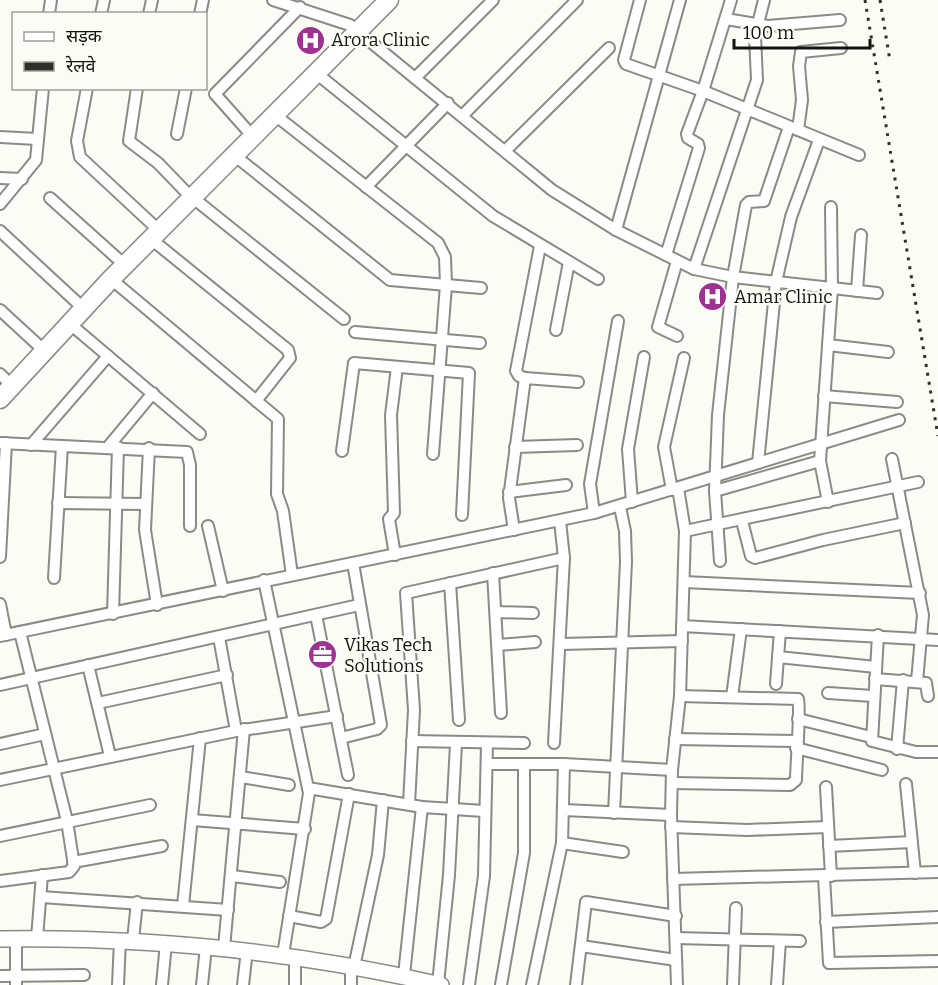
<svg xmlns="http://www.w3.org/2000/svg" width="938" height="985" viewBox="0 0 938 985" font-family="Bitter,'Noto Sans Devanagari',serif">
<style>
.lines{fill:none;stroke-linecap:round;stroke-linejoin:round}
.street-casing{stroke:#898b85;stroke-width:14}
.secondary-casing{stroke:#898b85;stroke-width:18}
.highway-casing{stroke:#898b85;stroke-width:21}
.street{stroke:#fff;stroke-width:10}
.secondary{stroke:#fff;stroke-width:15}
.highway{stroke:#fff;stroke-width:18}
.rail{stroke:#2f2f2c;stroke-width:3;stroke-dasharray:3 6;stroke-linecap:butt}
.labels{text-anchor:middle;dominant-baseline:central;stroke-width:4.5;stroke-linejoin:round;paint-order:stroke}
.poi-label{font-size:18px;fill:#121210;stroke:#fafcf5;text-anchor:start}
</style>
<rect width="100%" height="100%" fill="#fafcf5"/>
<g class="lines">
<defs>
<g id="street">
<polyline points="273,0 350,25 552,190 616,230 694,269 733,277 877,293"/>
<polyline points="640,0 624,60 626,64 703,91 859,155"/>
<polyline points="49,14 51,0"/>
<polyline points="101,14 104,0"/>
<polyline points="149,14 152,0"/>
<polyline points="200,14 203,0"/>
<polyline points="726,19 768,26 840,20"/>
<polyline points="316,73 493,216 598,279"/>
<polyline points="415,78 493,0"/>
<polyline points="87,88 77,141 80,157 152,224"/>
<polyline points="137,88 129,141 158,163 185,191"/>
<polyline points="275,115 438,243 445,257 446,285 433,454"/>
<polyline points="463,115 577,0"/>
<polyline points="247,130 215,94 300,7"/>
<polyline points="798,130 802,100 799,66 801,52 841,48"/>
<polyline points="177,134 186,88"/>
<polyline points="0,137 37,139"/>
<polyline points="505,151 609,48"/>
<polyline points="234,155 390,280 481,288"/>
<polyline points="0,178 22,179"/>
<polyline points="366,187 448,103"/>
<polyline points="192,197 344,319"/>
<polyline points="50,198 118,259"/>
<polyline points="0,204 36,160 43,88"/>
<polyline points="616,230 680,0"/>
<polyline points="0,231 83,308"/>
<polyline points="151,239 288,350 290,358 256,401"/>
<polyline points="540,246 516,371 519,376 525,378 578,382"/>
<polyline points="666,255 699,148 698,144 688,138 687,134 703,91 731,0"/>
<polyline points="677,261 658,327 677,336"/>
<polyline points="694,269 757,80 755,36 764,0"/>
<polyline points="111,279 278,419 277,494 283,511 292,575"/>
<polyline points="857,291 861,235"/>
<polyline points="0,310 37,344"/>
<polyline points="69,323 200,434"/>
<polyline points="556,330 569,262"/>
<polyline points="355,332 480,343"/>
<polyline points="828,345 888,352"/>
<polyline points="0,374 5,379"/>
<polyline points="824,396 897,402"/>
<polyline points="0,443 187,452 190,465 190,526"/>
<polyline points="31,445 108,356"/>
<polyline points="108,447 153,393"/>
<polyline points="515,447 577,445"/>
<polyline points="149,448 145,530 157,605"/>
<polyline points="342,451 354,363 469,373 462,515"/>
<polyline points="892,459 923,615 917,681"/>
<polyline points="758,463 776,282 791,217 819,140"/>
<polyline points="672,490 664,447 684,358"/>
<polyline points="715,491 820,461"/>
<polyline points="509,492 566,485"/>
<polyline points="632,502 628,449 644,357"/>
<polyline points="828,502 820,461 832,288 831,207"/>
<polyline points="58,503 145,504"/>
<polyline points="594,513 590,484 618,321"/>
<polyline points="742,521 751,556 755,558 823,540 905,523"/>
<polyline points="208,526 223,591"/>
<polyline points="514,530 509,498 525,378"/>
<polyline points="685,531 918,482"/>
<polyline points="395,555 389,519 394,513 391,415 397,367"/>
<polyline points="0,557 6,443"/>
<polyline points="720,561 715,491 718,415 733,277 746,205 749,202 764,201 789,127"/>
<polyline points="493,573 501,713"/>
<polyline points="54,578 62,446"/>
<polyline points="264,580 309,793 283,955"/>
<polyline points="684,582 920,593"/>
<polyline points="450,583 459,720"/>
<polyline points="0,604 6,635"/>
<polyline points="496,612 533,613"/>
<polyline points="113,614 118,447"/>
<polyline points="316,615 348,775"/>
<polyline points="682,626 938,640"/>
<polyline points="878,635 872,741 916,752 938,752"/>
<polyline points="0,636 594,513 899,420"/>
<polyline points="219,637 236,731"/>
<polyline points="561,644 682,641"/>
<polyline points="498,645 535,642"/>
<polyline points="778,657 876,667"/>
<polyline points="88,665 110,756"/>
<polyline points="875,679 926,683 928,696"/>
<polyline points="776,684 780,631"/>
<polyline points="0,685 359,605"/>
<polyline points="828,693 873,696"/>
<polyline points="732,697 741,629"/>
<polyline points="98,703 227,675"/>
<polyline points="798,719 871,737"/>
<polyline points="341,738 377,729 381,725 353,563"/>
<polyline points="675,739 796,741"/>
<polyline points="412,741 524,743"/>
<polyline points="554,743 564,558 560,521"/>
<polyline points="0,744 45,734"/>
<polyline points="796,748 882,770"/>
<polyline points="897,749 903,680"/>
<polyline points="487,764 564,764 672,770"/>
<polyline points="241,777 289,785"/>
<polyline points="0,780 236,731 337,716"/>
<path d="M672 783 790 785 796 780C796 766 801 706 798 699L680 696"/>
<polyline points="906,784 915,873"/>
<polyline points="826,787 831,876"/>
<polyline points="308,788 422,807 484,811"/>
<polyline points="409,804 414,710 406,593 564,558"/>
<polyline points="564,810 671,815"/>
<polyline points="614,813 626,562 625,531 620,507"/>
<polyline points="192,820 305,829"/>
<polyline points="671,827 747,830 828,827"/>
<polyline points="0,836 150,805"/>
<polyline points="562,843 623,852"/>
<polyline points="829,846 912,842"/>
<polyline points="73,862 162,846"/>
<polyline points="232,876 280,882"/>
<polyline points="824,877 829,963 938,961"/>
<polyline points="673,879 938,872"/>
<polyline points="0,881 69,872 74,866 67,821 20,632"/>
<polyline points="41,897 228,910"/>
<polyline points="183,906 200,738"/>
<polyline points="289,916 321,922 326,919 349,794"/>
<polyline points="826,922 938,917"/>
<polyline points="37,938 42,875"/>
<polyline points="676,938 800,941"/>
<polyline points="133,940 137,902"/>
<polyline points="581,946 676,960"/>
<polyline points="224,948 244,729"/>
<polyline points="295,957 295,985"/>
<polyline points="351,966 351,985"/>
<polyline points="354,967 378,855 383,800"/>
<polyline points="404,975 422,807"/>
<polyline points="0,976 84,975"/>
<polyline points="438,984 449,875 456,744"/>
<polyline points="16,985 16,938"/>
<polyline points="118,985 120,940"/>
<polyline points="162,985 166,943"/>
<polyline points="202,985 206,947"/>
<polyline points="243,985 247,950"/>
<polyline points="469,985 484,876 487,744"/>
<polyline points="501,985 524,853 524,764"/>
<polyline points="532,985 562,843 564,764"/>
<polyline points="576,985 586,902 676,916"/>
<polyline points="677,985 671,815 672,770 680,696 685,531 678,488"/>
<polyline points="733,985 736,908"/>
<polyline points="777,985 780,941"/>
</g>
<path id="secondary" d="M0 939C149 937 296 951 441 985"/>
<polyline id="highway" points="0,399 111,279 389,0"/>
</defs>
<use href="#street" class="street-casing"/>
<use href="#secondary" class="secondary-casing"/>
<use href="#highway" class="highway-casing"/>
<use href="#street" class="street"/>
<use href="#secondary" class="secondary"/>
<use href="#highway" class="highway"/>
<g class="rail">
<polyline points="865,0 938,436"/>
<polyline points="880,0 890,61"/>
</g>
</g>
<defs>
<symbol id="hospital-disc" viewBox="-11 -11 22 22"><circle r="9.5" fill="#9e3191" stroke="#fafcf5"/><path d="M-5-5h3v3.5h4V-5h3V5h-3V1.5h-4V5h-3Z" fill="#fff"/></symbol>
<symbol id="office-disc" viewBox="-11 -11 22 22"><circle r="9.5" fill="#9e3191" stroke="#fafcf5"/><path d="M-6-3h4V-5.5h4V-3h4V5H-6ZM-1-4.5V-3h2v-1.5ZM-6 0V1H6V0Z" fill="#fff"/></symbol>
</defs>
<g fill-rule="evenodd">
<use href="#hospital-disc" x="294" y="24" width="33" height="33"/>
<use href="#hospital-disc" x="696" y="280" width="33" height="33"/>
<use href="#office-disc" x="306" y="638" width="33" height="33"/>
</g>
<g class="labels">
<g class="poi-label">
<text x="331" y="40">Arora Clinic</text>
<text x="734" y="297">Amar Clinic</text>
<text x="344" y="645">Vikas Tech<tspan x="344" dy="21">Solutions</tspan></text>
</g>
</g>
<rect x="12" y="12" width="195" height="78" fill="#fafcf5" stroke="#9d9e99" stroke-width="1.5"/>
<rect x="24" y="32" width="30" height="9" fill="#ffffff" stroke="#9d9e99" stroke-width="1.5"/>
<text x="66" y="42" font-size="18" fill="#121210">सड़क</text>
<rect x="24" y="62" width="30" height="9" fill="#2f2f2c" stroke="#9d9e99" stroke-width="1.5"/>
<text x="66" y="72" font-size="18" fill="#121210">रेलवे</text>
<path d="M734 39v9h136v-9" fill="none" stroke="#121210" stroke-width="3"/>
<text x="743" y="39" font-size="18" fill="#121210" stroke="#fafcf5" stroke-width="4.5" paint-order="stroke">100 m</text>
</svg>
